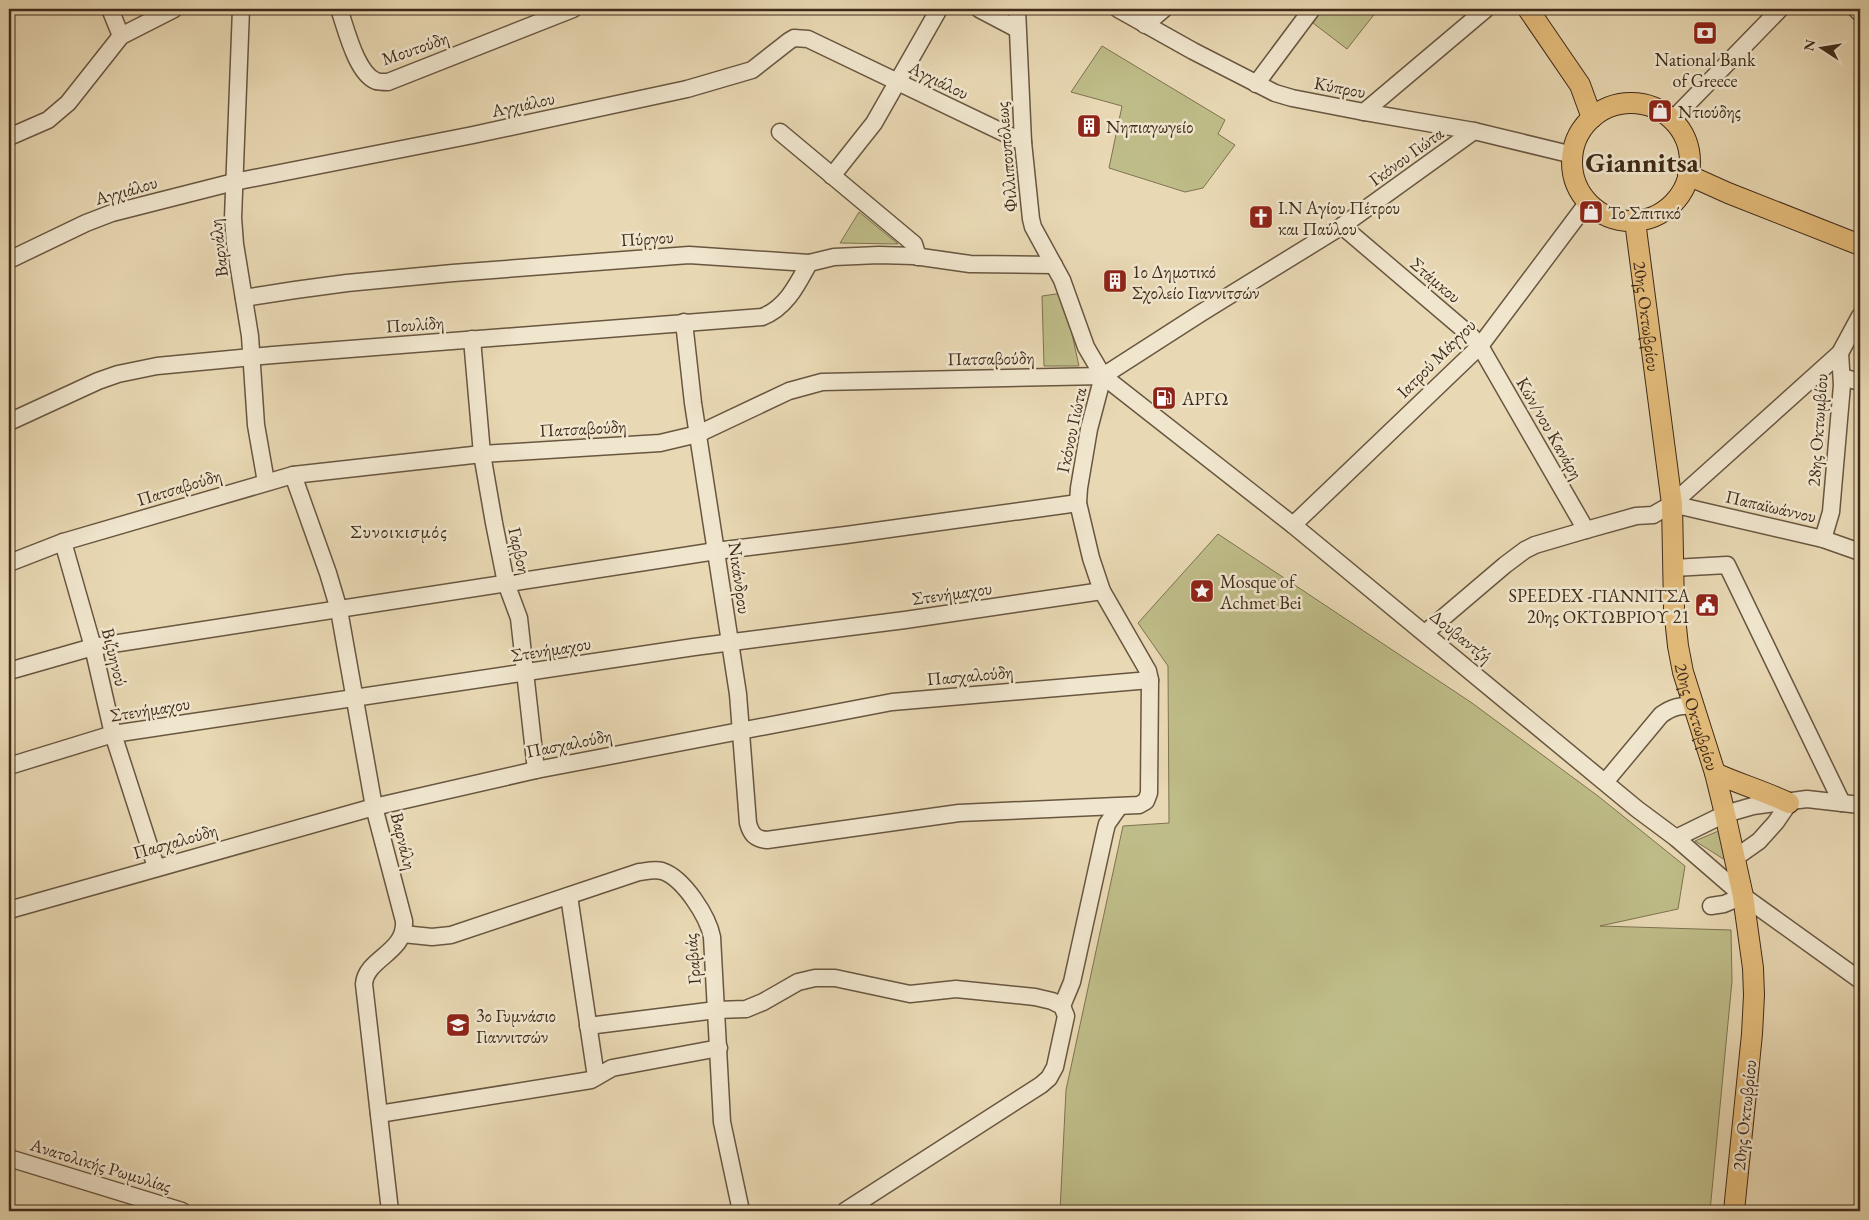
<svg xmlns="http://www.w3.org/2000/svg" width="1869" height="1220" viewBox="0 0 1869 1220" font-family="'EB Garamond',serif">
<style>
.green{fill:#bebc88;stroke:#7e7350}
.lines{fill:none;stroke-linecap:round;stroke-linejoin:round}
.minor-casing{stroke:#695640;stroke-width:19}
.major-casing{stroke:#3f2a19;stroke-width:22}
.minor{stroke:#f0e6ce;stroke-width:16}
.major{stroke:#e4bc7a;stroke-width:20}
.labels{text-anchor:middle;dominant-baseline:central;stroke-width:5;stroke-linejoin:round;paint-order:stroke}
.street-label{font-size:18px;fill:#3f2a19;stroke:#f0e6ce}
.poi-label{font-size:18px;fill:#3f2a19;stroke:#f0e6ce;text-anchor:start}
.neighbourhood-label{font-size:19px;letter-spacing:1px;fill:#3f2a19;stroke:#f0e6ce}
.town-label{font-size:28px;font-weight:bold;fill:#3f2a19;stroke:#f0e6ce}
</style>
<rect width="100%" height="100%" fill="#e8d8b3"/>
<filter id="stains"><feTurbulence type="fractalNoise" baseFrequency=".004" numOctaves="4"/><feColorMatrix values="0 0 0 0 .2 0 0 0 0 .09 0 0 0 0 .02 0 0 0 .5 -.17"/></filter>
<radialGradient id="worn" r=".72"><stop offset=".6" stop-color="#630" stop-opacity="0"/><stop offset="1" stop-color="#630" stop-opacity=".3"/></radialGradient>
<g class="green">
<polygon points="1323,9 1372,9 1376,12 1347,49 1313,23"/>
<polygon points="1102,46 1225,120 1218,134 1235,145 1203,188 1185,192 1109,168 1122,106 1071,92"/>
<polygon points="859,212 898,244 840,243"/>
<polygon points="1063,293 1079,366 1044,366 1042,296"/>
<polygon points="1218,534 1472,703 1598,796 1685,866 1678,909 1600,926 1731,930 1732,981 1710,1211 1650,1211 1564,1205 1563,1211 1060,1211 1066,1090 1123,826 1169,823 1168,666 1138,623"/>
<polygon points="1723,829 1733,865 1695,841"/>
</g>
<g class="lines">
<defs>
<g id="minor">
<polyline points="110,9 121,36"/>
<polyline points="241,9 233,218 235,244 250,336 256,425 266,482"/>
<path d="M339 9C346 28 356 73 376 81 379 82 384 82 388 82L573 9"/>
<polyline points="979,9 1017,29"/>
<polyline points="1017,9 1023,142 1031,219 1033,227 1062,280 1086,347 1103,376"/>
<polyline points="1118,9 1193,51 1275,93 1292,98 1364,112 1474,131 1573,155"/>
<polyline points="1856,9 1860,13"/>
<polyline points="1145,25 1164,9"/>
<polyline points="1256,84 1312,9"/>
<polyline points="1364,112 1486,9"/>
<polyline points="1672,120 1780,9"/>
<polyline points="780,132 914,244 918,257"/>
<polyline points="9,137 48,120 68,103 121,36 174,9"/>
<polyline points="832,176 874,123 939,9"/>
<polyline points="1342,226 1470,335 1480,346 1586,530"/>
<polyline points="9,260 86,223 112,213 234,182 473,135 687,89 752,70 789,41 794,38 808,39 1023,142"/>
<polyline points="244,298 295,290 347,283 453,273 689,255 809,263 834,257 879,255 914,256 970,264 1054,265"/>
<path d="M684 322 693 403 738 694 748 823C751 834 755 839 767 840L959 813 1139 805 1146 801 1149 793 1150 680 1148 671 1102 591 1091 558 1078 503 1079 488 1089 429 1103 376 1201 313 1342 226 1474 131"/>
<polyline points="472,339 482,454 494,523 506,583 519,618 536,770"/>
<polyline points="1842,377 1860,382"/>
<path d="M9 422 98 381 118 374 157 366 273 355 762 317C786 308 797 285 809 263"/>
<path d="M293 475 328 573 339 610 374 807 404 921C406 953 366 958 364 984L390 1211"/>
<polyline points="1672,504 1823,539 1860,552"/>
<polyline points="1293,525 1480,346 1588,202"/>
<polyline points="1823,539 1831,512 1842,385 1840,353"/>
<polyline points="63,542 93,647 113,734 156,867"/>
<polyline points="9,563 63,542 293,475 482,454 660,443 698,434 789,391 822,382 1103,376 1293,525 1637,809 1676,838 1743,896 1860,980"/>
<polyline points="1673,568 1727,565 1842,803"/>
<polyline points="1425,633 1505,565 1525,550 1535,545 1586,530 1636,516 1653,515 1672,504 1840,353 1860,316"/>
<polyline points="9,671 93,647 716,551 846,535 1078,503"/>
<polyline points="9,766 113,734 694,647 905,620 1102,591"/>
<path d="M1606 781 1661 715C1672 707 1680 705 1694 706"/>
<polyline points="1676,838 1725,814 1753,806 1807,799 1860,805"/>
<polyline points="1735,858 1759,841 1776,822 1789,803"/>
<polyline points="569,896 596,1077"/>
<polyline points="1711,906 1724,904 1743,896"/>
<polyline points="9,910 374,807 536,770 892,702 1150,680"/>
<path d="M403 934 432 937 451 935 639 872C647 871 655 869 662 871 684 878 708 917 712 937L722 1122 741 1211"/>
<polyline points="1062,1006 1072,982 1105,832 1107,824 1119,807"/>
<polyline points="588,1026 716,1010 746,1009 763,1002 798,982 815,978 835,978 910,994 956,989 1035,997 1052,1001 1062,1006 1066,1016 1055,1067 1049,1078 1041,1085 845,1211"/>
<polyline points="379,1114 591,1080 612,1068 719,1048"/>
<polyline points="9,1158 182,1211"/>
</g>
<g id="major">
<polyline points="1528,9 1580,85 1592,118"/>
<circle cx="1631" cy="162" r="59"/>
<polyline points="1688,175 1728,193 1860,245"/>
<path id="s1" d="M1635 221 1672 504 1674 608 1678 646 1683 672 1715 773 1725 814 1743 896 1753 968 1754 995 1752 1034 1734 1211"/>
<path d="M1715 773C1739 784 1764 791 1789 803"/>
</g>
</defs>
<use href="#minor" class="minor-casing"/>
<use href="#major" class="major-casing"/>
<use href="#minor" class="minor"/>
<use href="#major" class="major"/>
</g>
<defs>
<symbol id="bank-square" viewBox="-11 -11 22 22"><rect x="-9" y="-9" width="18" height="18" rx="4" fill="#8f2418" stroke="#f0e6ce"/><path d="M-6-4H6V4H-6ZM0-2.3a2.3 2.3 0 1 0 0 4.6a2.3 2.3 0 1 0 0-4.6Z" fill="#fff"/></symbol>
<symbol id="shop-square" viewBox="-11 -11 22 22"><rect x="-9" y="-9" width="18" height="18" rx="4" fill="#8f2418" stroke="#f0e6ce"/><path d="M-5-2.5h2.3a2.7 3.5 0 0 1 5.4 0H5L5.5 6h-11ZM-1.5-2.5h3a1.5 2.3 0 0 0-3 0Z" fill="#fff"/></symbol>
<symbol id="building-square" viewBox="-11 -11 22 22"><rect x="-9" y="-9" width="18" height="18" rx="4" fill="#8f2418" stroke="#f0e6ce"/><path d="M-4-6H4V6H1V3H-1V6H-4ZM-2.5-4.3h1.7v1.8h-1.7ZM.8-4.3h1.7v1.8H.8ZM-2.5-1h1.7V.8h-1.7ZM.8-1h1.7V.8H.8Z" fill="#fff"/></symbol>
<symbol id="church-square" viewBox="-11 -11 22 22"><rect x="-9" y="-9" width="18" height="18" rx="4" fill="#8f2418" stroke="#f0e6ce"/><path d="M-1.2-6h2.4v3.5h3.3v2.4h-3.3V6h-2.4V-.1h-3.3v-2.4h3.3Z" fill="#fff"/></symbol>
<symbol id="fuel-square" viewBox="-11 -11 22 22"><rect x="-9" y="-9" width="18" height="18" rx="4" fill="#8f2418" stroke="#f0e6ce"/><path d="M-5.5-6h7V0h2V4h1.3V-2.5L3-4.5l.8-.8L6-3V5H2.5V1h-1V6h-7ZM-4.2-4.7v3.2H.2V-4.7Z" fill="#fff"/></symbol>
<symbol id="sight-square" viewBox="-11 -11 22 22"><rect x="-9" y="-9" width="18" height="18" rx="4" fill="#8f2418" stroke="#f0e6ce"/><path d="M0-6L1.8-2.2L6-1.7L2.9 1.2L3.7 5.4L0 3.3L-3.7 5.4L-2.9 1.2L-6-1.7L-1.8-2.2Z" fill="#fff"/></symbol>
<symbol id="civic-square" viewBox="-11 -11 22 22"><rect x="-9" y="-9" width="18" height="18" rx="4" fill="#8f2418" stroke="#f0e6ce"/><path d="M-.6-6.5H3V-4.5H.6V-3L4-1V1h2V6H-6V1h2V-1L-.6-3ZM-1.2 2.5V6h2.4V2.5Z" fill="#fff"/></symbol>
<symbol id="school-square" viewBox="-11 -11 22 22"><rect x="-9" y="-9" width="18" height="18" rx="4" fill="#8f2418" stroke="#f0e6ce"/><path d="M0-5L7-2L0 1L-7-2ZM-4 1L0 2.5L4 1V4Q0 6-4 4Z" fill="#fff"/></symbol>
</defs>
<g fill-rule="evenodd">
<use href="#bank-square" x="1691" y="19" width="28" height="28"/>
<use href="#shop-square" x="1646" y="97" width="28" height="28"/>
<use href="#building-square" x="1075" y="112" width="28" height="28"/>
<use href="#shop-square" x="1577" y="198" width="28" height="28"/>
<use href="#church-square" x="1247" y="203" width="28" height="28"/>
<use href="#building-square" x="1101" y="267" width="28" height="28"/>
<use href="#fuel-square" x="1150" y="384" width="28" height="28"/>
<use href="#sight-square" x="1188" y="577" width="28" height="28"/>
<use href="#civic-square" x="1693" y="591" width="28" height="28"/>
<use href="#school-square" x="444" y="1011" width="28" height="28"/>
</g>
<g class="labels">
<g class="street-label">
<text transform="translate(415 48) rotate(-19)">Μουτούδη</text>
<text transform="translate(939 80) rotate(26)">Αγχιάλου</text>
<text transform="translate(1340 87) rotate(11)">Κύπρου</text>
<text transform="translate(523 104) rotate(-12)">Αγχιάλου</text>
<text transform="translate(1406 156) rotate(-36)">Γκόνου Γιώτα</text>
<text transform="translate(1006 157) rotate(-95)">Φιλλιπουπόλεως</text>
<text transform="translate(126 190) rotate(-16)">Αγχιάλου</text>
<text transform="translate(647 238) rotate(-4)">Πύργου</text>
<text transform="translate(218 248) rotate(-97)">Βαρνάλη</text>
<text transform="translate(1436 280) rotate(40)">Στάμκου</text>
<text stroke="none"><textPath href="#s1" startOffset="96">20ης Οκτωβρίου</textPath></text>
<text transform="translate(415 324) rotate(-4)">Πουλίδη</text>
<text transform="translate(991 358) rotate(-1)">Πατσαβούδη</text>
<text transform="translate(1436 358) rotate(-45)">Ιατρού Μάγγου</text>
<text transform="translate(583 428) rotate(-3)">Πατσαβούδη</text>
<text transform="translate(1550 428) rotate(60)">Κών/νου Κανάρη</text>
<text transform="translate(1071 430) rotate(-78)">Γκόνου Γιώτα</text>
<text transform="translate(1817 430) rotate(-86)">28ης Οκτωμβίου</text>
<text transform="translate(179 487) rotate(-17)">Πατσαβούδη</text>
<text transform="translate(1771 506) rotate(13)">Παπαϊωάννου</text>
<text transform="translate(520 551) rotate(77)">Γαρβοη</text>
<text transform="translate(740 578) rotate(82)">Νικάνδρου</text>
<text transform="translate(952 593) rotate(-8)">Στενήμαχου</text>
<text transform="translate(1461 636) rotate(39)">Δουβαντζή</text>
<text transform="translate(551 649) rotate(-9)">Στενήμαχου</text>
<text transform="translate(115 657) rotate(76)">Βιζυηνού</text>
<text transform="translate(970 675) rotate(-5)">Πασχαλούδη</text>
<text transform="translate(150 709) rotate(-9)">Στενήμαχου</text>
<text stroke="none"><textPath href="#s1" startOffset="501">20ης Οκτωβρίου</textPath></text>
<text transform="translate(569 743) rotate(-11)">Πασχαλούδη</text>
<text transform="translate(175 841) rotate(-16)">Πασχαλούδη</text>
<text transform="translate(404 841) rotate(76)">Βαρνάλη</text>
<text transform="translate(692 959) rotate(-95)">Γραβιάς</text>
<text transform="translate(1744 1115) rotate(-84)">20ης Οκτωβρίου</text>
<text transform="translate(101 1165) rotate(17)">Ανατολικής Ρωμυλίας</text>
</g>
<g class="poi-label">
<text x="1705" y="59" text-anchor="middle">National Bank<tspan x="1705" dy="21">of Greece</tspan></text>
<text x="1678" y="111">Ντιούδης</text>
<text x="1106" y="126">Νηπιαγωγείο</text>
<text x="1278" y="207">Ι.Ν Αγίου Πέτρου<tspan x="1278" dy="21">και Παύλου</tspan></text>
<text x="1608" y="212">Το Σπιτικό</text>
<text x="1132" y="271">1ο Δημοτικό<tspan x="1132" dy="21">Σχολείο Γιαννιτσών</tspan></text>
<text x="1182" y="398">ΑΡΓΩ</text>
<text x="1220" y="581">Mosque of<tspan x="1220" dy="21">Achmet Bei</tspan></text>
<text x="1690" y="595" text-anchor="end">SPEEDEX -ΓΙΑΝΝΙΤΣΑ<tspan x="1690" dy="21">20ης ΟΚΤΩΒΡΙΟΥ 21</tspan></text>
<text x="476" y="1015">3ο Γυμνάσιο<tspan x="476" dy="21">Γιαννιτσών</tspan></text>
</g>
<g class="neighbourhood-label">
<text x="399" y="531">Συνοικισμός</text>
</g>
<g class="town-label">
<text x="1642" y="162">Giannitsa</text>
</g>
</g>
<rect width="1869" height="1220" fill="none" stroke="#e8d8b3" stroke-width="30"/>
<rect x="10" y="10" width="1849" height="1200" fill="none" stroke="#3f2a19" stroke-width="2.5"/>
<rect x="15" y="15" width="1839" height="1190" fill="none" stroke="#3f2a19"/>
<g transform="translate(1822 48) rotate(282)" stroke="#f0e6ce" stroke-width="4" paint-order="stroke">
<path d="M0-4L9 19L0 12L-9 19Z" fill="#3f2a19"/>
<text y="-8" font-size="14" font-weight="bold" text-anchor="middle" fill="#3f2a19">N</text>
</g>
<rect width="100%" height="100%" filter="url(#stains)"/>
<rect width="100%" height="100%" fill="url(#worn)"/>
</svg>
